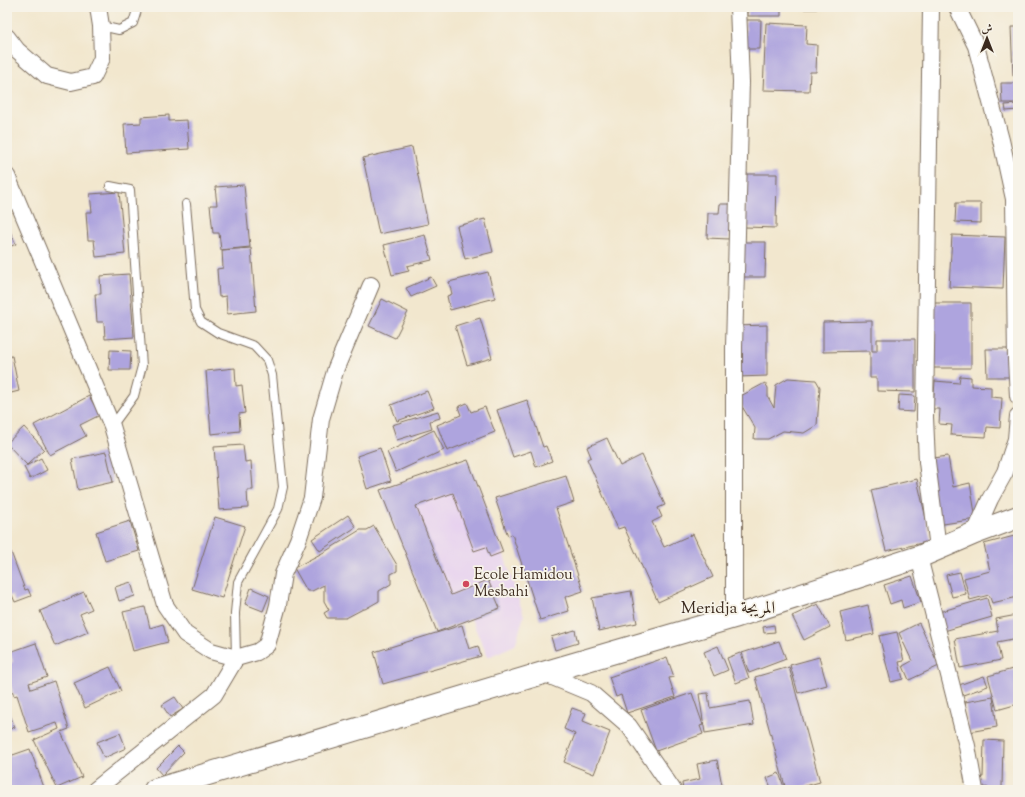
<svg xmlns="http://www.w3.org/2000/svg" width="1025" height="797" viewBox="0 0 1025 797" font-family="'Sorts Mill Goudy',Amiri,serif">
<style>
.built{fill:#e7d2ef}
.building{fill:#aea4de}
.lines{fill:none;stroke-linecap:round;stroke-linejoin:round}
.lane-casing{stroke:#7b6c5c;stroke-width:10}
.street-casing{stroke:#7b6c5c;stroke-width:18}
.secondary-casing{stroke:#7b6c5c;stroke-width:24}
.lane{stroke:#fff;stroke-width:8}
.street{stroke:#fff;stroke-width:16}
.secondary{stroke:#fff;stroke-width:22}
.poi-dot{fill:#d1495b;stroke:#f7f3e8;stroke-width:1.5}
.labels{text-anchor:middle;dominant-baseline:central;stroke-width:3.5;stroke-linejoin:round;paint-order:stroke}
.poi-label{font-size:15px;fill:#3b2a1e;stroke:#f7f3e8;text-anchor:start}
.quarter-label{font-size:17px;fill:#3b2a1e;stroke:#f7f3e8}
</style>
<rect width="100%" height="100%" fill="#f7f3e8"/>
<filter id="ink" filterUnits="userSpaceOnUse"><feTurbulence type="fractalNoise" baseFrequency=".025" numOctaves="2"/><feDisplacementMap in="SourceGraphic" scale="8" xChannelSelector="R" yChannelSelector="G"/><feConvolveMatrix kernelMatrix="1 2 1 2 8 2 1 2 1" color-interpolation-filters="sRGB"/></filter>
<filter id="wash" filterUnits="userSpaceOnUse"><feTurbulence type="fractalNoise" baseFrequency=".012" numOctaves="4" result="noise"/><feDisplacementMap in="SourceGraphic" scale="16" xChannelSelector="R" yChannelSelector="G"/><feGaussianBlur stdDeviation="0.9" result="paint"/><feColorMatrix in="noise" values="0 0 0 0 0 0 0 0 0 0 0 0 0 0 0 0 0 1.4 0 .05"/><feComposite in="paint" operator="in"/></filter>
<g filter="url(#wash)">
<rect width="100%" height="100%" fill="#f2e7ce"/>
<polygon class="built" points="468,460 503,552 524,616 515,645 488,657 471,619 437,632 380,490"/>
<g id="blocks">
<g class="building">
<polygon points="748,7 817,7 817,9 781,9 781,16 748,16"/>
<polygon points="746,20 761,20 760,49 745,49"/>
<polygon points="766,23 807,25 806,44 817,45 816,72 810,72 809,91 763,90"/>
<polygon points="1011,27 1018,27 1018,76 1013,76"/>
<polygon points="1001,83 1018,83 1018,103 1002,103"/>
<polygon points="1018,104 1018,110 1006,111 1005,105"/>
<polygon points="169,115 169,121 187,120 189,149 126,153 124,124 141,123 141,117"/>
<polygon points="412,147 428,224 379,234 363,158"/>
<polygon points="746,174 777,174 776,228 745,227"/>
<polygon points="244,185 250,247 221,250 219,233 213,233 210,205 217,205 215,187"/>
<polygon points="119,192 125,254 96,257 94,240 88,240 86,212 92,212 90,194"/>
<polygon points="956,203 981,203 981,223 955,222"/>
<polygon points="720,204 730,204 729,239 707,238 708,213 719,213"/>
<polygon points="485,219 493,252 465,259 457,226"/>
<polygon points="7,225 16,244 7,248"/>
<polygon points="425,235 432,260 407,266 409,271 392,275 384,245"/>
<polygon points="952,235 1005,237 1003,289 949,287"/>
<polygon points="743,242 766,242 765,277 742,277"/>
<polygon points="251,248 256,311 227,314 226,296 219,297 217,269 223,268 222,250"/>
<polygon points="488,272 495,298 450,310 447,296 452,294 449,282"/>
<polygon points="129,274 134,337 105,339 104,322 97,322 95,294 101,294 100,276"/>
<polygon points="431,277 436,286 411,297 406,288"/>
<polygon points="382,299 408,312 395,338 369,326"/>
<polygon points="929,303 971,303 971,368 926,368"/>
<polygon points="480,318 492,358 467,365 455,326"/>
<polygon points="872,321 872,351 877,351 877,339 915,339 915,392 877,391 877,378 870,378 870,351 823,352 823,322"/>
<polygon points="767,325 767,376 737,377 736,326"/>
<polygon points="986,349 1013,349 1013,377 987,377"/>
<polygon points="110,350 131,351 130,370 109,370"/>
<polygon points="12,356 19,391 7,394 7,357"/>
<polygon points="235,368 236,386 242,385 245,413 239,414 240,431 211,434 206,371"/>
<polygon points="960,376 971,377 971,386 991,387 991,397 1002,398 1000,428 987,427 986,437 951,435 952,425 939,424 940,409 933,409 935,381 959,383"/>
<polygon points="788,378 816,380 820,387 817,425 804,433 783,431 768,439 754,439 755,428 737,398 765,383 768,388 768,397 774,408 776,385"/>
<polygon points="427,391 434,408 397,421 391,405"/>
<polygon points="899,395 915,396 914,412 898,411"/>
<polygon points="89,396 100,415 80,425 86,436 50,455 34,425"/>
<polygon points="527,400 543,447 546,446 552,461 536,467 531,451 513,457 497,410"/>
<polygon points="467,403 471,412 485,407 495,432 447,451 437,425 461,415 458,407"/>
<polygon points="438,411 440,418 430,421 432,429 397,440 392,425"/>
<polygon points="24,427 44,449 27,465 7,444 7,443"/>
<polygon points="434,430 444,450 396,472 387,452"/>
<polygon points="607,438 620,466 642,455 665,505 658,508 662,517 652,522 664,547 693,534 713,577 658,602 624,527 618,529 587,459 591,457 587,447"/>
<polygon points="243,445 245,462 251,461 253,490 247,490 248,508 219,510 214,447"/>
<polygon points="380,448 391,481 367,489 357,456"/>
<polygon points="106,452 113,482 78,490 72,459"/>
<polygon points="948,456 953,487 970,483 976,519 937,525 927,459"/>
<polygon points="41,458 47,470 30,479 24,467"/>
<polygon points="468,460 503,552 490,557 486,547 474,551 453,493 416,506 451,595 488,580 500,608 437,632 380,490"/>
<polygon points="566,476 574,502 556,508 583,591 565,597 569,611 540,620 512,534 508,536 495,498"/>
<polygon points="917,479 931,541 886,551 871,490"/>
<polygon points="348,515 356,527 320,551 312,539"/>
<polygon points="215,517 245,526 222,598 192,589"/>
<polygon points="130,521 139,551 105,561 96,532"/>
<polygon points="374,526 397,565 397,571 391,574 391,584 379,591 379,601 365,609 363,609 346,618 327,618 324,613 329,610 324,601 324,585 312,591 307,591 294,568 326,551 360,530 367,530"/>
<polygon points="1018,535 1018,597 992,603 989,595 970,600 964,578 990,571 984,544"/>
<polygon points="11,552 25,590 28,589 31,596 15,602 12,595 7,597 7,554"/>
<polygon points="960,572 966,594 952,597 946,575"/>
<polygon points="912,576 921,602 903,608 901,600 890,604 884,585"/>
<polygon points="131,582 135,596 119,601 115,587"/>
<polygon points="251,588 269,596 263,611 245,604"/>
<polygon points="631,591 637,623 599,631 592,598"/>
<polygon points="84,592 92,609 80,614 88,632 55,646 40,611"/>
<polygon points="987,598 992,617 944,631 939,612"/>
<polygon points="818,604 830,627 804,640 792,616"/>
<polygon points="868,605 874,634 846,640 840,612"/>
<polygon points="145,607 150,628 163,624 168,642 133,651 123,612"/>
<polygon points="1017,615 1018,620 1018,638 997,642 1001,660 960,668 955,639 998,631 996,619"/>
<polygon points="919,623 939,666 909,680 903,666 912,661 899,633"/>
<polygon points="462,625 469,649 478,646 481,656 383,684 374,652"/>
<polygon points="774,625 775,632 764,633 763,627"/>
<polygon points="575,630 578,643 555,650 551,637"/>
<polygon points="897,632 904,661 899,662 903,679 891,682 879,636"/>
<polygon points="779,641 786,659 749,673 742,653"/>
<polygon points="36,643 47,677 29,683 31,689 54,681 69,729 61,732 82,777 57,788 34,740 59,729 57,723 29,732 17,695 14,696 7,674 7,664 13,662 10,652"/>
<polygon points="718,646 728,670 714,676 704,652"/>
<polygon points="740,653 749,678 736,683 727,658"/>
<polygon points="667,657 674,677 669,678 675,697 627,713 621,695 616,697 609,677"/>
<polygon points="819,657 827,685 798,693 790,665"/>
<polygon points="110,667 121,691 85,708 74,683"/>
<polygon points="789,667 820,782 790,790 786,790 755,677"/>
<polygon points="1016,668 1018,676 1018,704 997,710 988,676"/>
<polygon points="984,676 988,686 963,695 959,685"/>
<polygon points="692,693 703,725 700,726 703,734 656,751 641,710"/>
<polygon points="708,693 710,708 750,701 754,725 705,733 699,694"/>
<polygon points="175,697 183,709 170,717 162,705"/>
<polygon points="993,697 997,727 969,732 965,702"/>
<polygon points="7,708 15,727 7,730"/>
<polygon points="572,708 586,713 583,721 610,732 594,774 564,762 575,734 564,729"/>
<polygon points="120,733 126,748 104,758 97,742"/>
<polygon points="984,740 1003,741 1002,788 976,787 976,777 983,777"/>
<polygon points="178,746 184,752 162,775 156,768"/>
<polygon points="30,749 45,790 7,790 7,757"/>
<polygon points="717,760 723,790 683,790 682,783 700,779 697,764"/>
<polygon points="779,773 785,790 772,790 767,778"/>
</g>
</g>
</g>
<g filter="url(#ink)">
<use href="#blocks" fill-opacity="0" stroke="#7b6c5c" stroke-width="1"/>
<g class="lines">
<defs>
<g id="lane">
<polyline points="101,26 119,30 133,23 138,7"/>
<polyline points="110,186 130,190 142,366 134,396 112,426"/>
<polyline points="186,204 195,310 201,322 218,333 254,346 267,360 272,375 283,487 278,509 238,582 235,613 236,658"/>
</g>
<g id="street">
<polyline points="931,7 925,417 927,462 938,548"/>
<polyline points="957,7 976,46 1001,140 1014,199 1016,360 1018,396"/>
<polyline points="7,37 17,50 47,76 71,82 93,77 102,58 101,26 98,7"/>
<polyline points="7,176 112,426 165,605 185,634 211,651 236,658 214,695 95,790"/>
<polyline points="975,533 990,499 1005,472 1016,439 1018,416"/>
<polyline points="919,557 967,746 975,790"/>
<polyline points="734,617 734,347 741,82 738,7"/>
<polyline points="236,658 257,652 267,645 278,605 283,574 298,540 312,498 321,419 336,368 371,285"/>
<polyline points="543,673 591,693 629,726 669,784 673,790"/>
</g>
<polyline id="secondary" points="155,790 543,673 734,617 919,557 975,533 1018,517"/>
</defs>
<use href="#lane" class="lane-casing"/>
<use href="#street" class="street-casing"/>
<use href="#secondary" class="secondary-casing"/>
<use href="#lane" class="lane"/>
<use href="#street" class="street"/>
<use href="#secondary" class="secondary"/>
</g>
</g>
<circle class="poi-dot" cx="466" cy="584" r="4"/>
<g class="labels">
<g class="poi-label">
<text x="474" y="575">Ecole Hamidou<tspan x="474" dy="17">Mesbahi</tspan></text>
</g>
<g class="quarter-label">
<text x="728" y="609">Meridja المريجة</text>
</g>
</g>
<rect width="1025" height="797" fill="none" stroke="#f7f3e8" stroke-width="24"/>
<g transform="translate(987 38)" stroke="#f7f3e8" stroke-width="3" paint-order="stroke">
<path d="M0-3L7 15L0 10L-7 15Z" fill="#3b2a1e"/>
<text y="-6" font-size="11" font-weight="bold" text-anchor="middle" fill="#3b2a1e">ش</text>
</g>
</svg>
